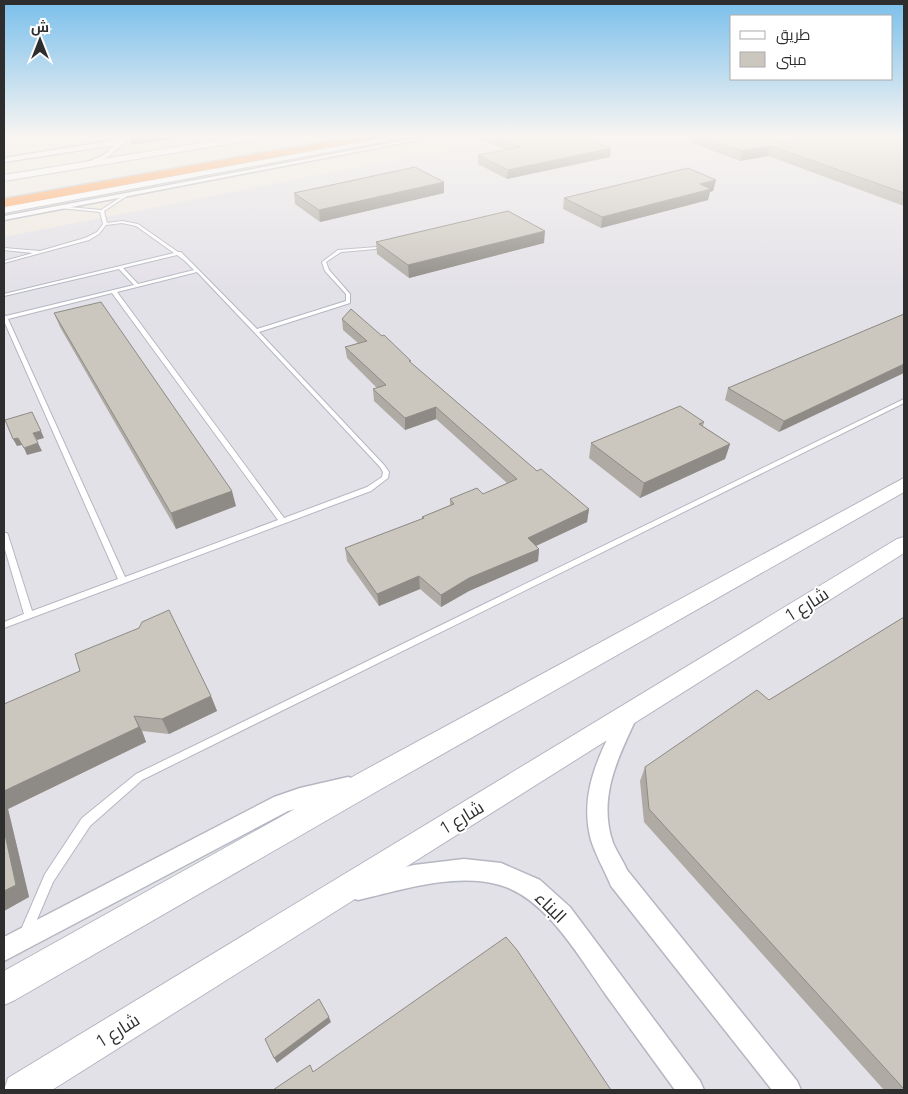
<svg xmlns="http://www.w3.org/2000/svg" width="908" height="1094" viewBox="0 0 908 1094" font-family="Quicksand,Cairo,sans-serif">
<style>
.industrial{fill:#e3e1e8}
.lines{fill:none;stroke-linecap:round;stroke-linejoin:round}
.lane-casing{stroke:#b4b7c1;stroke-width:2}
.street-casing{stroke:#b4b7c1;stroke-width:3}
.secondary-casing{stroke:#b4b7c1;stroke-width:2}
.highway-casing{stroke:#c9c9c9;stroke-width:3}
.lane{fill:#fff;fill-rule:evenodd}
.street{fill:#fff;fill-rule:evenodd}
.secondary{fill:#fff;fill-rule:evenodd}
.highway{fill:#ffa35c;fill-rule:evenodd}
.wall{fill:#afaba4}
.shaded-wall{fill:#8e8b86}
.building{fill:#cbc7bf;stroke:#8e8b86}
.labels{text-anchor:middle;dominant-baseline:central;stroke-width:4;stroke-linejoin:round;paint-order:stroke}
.near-street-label{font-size:18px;fill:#2e2e2e;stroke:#fff}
</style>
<rect width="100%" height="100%" fill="#efe9e1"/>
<polygon class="industrial" points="517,136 904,136 904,1090 4,1090 4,237"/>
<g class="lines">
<defs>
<g id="lane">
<polygon points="764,136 768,136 784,141 781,142"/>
<path d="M127 193 130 194 104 211 107 223 122 221 138 224 178 252H181L257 329 346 301V294L325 271 322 262 338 250 377 247V248L375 249 341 252 326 262 329 270 350 294V303L259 332 384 465 389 472 388 478 371 491 4 628V622L24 614 4 546V533H7L8 535 32 611 118 579 4 321V315L6 316 134 285 119 269 4 296V294L174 253 136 226 122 223 106 225 99 234 89 240 4 263V261L33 253 4 250V248L40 251 85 238 97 232 103 224 100 212 60 208H59V206L101 210ZM177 255 185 261 194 270 138 284 123 268ZM197 272 254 332 380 467 383 472 382 477 367 487 284 518 117 292ZM112 293 278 520 125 577 8 319Z"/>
<polygon points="904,399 904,403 142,780 90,826 53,882 30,936 26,938 22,936 20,932 45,874 82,818 136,774"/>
</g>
<g id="street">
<polygon points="428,136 439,136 4,220 4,216"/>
<polygon points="123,139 125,142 108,157 87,166 85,163 104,155 114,145 4,162 4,158"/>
<path d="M629 707 636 709 638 715C619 755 597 797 613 843 617 852 623 861 627 870L797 1081 801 1090H772L611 886C605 871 596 856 591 840 578 792 601 751 622 709Z"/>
<polygon points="348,777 355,779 358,786 355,793 288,811 4,961 4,937 274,797 300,788"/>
<path d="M464 859 501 863 540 880 570 907 700 1081 704 1090H675C652 1058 629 1027 606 995 580 958 546 898 500 885 455 872 402 890 358 900L350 897 347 889 350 881 358 878 414 865Z"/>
</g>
<g id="secondary">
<polygon points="244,136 262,136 258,139 4,181 4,175"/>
<polygon points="397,136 413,136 4,213 4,207"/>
<polygon points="904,478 904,492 381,789 15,1000 4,1005 4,971 363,771"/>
<polygon points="904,537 904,553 52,1090 4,1090 8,1078 897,539"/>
</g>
<polygon id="highway" points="357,136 380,136 374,139 4,207 4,199"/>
</defs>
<use href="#lane" class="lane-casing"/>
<use href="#street" class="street-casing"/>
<use href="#secondary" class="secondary-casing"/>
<use href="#highway" class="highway-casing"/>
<use href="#lane" class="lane"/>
<use href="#street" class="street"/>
<use href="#secondary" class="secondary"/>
<use href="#highway" class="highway"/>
</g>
<g class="wall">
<polygon points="479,136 592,136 584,137 611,148 610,157 507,179 478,164 478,155 506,150 479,139"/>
<polygon points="690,136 765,136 784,142 904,136 904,206 768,156 740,161 689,142"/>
<polygon points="716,180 713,191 710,192 708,200 601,228 563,209 564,198"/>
<polygon points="444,182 444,193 320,222 295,204 294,193"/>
<polygon points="376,242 544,243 409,278 377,254"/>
<polygon points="54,313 236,506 176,529 60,327"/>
<polygon points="904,314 779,432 725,400 728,388"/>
<polygon points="342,319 411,363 537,471 589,509 587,522 536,546 539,549 538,561 469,591 441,607 420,589 379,606 347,561 345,548 422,519 422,517 450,505 450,499 483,494 507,483 436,419 405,430 374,401 373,389 377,388 347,358 345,347 358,343 343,330"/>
<polygon points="704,422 703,426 730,444 725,459 640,498 589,458 591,443"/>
<polygon points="904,617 904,1090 884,1090 644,822 640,781 645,767 769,700"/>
<polygon points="211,696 217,711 169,734 142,731 146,742 8,809 29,897 4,911 4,704"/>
</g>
<g class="shaded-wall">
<polygon points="150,136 190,136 132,145 130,139"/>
<polygon points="771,146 768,156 740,161 742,151"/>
<polygon points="611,148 610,157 507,179 508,170"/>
<polygon points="716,180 713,191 710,192 708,200 601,228 602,217 700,184"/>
<polygon points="444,182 444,193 320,222 319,210"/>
<polygon points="545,231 544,243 409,278 408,265"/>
<polygon points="904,364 904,373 779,432 784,421"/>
<polygon points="436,407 436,419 405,430 405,418"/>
<polygon points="41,431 44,438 37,440 33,433"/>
<polygon points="18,438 22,445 17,446 13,439"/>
<polygon points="38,443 42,451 27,455 24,448"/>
<polygon points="730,444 725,459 640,498 644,483"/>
<polygon points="232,491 236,506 176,529 171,513"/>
<polygon points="589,509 587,522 527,550 528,538"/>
<polygon points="539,549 538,561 469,591 441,607 441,595 469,578"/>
<polygon points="419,576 420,589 379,606 377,594"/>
<polygon points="211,696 217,711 169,734 162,719"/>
<polygon points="134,716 142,731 146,742 8,809 29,897 4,911 4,791"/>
<polygon points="329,1017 331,1022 277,1063 274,1058"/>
</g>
<g class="building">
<polygon points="134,136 150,136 130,139"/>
<polygon points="494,136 580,136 611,148 508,170 478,155 521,147"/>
<polygon points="700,136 765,136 784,142 811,136 904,136 904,193 771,146 742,151"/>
<polygon points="415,167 444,182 319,210 294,193"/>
<polygon points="688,168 716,180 700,184 711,189 602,217 564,198"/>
<polygon points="508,211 545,231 408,265 376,242"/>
<polygon points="101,302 232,491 171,513 54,313"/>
<polygon points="351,309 382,336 384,335 411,361 409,361 537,471 541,469 589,509 528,538 539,549 469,578 441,595 419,576 377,594 345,548 424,518 422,517 454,504 450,499 477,488 483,494 517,479 436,407 405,418 373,389 386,385 345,347 367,341 342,319"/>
<polygon points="904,314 904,364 784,421 728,388"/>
<polygon points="680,406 704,422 699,424 730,444 644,483 591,443"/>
<polygon points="32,412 41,431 33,433 38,443 24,448 18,438 13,439 5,420"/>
<polygon points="169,610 211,696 162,719 134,716 139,727 4,791 4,704 80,671 75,654 139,628 142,622"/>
<polygon points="904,617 904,1089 649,809 645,767 757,690 769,700"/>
<polygon points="4,830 16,885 4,891"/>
<polygon points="506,937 517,950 611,1090 273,1090 310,1065 313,1072"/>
<polygon points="319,999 329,1017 274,1058 265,1039"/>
</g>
<linearGradient id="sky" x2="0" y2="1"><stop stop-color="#7abfeb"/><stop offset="0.47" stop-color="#f8f5f2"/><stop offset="1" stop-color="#f8f5f2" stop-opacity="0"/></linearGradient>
<rect width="908" height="289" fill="url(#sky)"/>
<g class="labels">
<g class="near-street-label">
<text transform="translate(807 604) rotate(-32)">شارع 1</text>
<text transform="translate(462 817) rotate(-31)">شارع 1</text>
<text transform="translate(551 907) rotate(45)">البناء</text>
<text transform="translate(118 1030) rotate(-32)">شارع 1</text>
</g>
</g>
<rect width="908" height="1094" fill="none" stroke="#2e2e2e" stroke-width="10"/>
<rect x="730" y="15" width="162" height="65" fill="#ffffff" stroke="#ababab"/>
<rect x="740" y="31" width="25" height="8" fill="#ffffff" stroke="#ababab"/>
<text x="776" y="40" font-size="15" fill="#2e2e2e">طريق</text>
<rect x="740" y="52" width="25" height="15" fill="#cbc7bf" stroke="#ababab"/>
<text x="776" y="65" font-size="15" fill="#2e2e2e">مبنى</text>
<g transform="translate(40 40)" stroke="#ffffff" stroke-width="4" paint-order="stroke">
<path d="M0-4L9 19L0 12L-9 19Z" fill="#2e2e2e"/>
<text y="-8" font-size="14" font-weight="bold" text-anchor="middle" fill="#2e2e2e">ش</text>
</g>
</svg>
